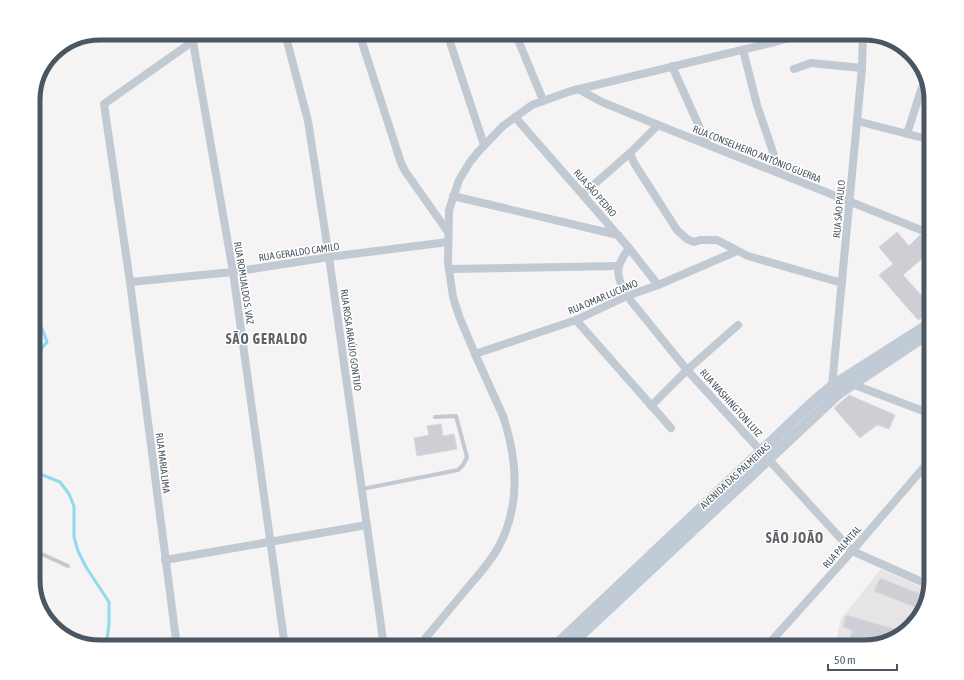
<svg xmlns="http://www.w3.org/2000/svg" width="964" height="680" viewBox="0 0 964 680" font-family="'Asap Condensed',sans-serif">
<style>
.education{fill:#e6e4e5}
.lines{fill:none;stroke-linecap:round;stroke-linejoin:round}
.stream{stroke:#90daee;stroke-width:3}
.building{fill:#cdcfd5;stroke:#d7d9de}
.service{stroke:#c1cad2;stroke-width:4}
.minor{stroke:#c1cad2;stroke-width:8}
.secondary{stroke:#c1cbd6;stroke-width:11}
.labels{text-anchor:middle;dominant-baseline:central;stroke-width:3;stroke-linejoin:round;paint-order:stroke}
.street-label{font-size:10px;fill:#4a5661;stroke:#fff}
.district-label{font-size:14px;font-weight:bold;letter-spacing:1px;fill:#5f6368;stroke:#fff}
.rim{fill:none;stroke:#4a5661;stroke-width:5}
</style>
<rect width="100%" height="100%" fill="#f5f3f3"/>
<polygon class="education" points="881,569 925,589 916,621 897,638 864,647 835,647 841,619"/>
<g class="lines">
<g class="stream">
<polyline points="33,295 37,309 33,310"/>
<polyline points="33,323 42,328 47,342 42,348 33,366"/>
<polyline points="33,454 40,474 60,482 69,494 74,506 74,537 78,551 86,567 109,602 109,624 106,647"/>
</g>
</g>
<g class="building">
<polygon points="897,232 909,246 920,235 931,239 931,242 927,245 931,251 903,275 921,295 931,290 931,312 918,320 879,275 893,264 879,247"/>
<polygon points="849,395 895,415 889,429 877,425 860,438 834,408"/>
<polygon points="441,424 443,436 454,434 457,449 417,456 414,438 429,435 427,426"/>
<polygon points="880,578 920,594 915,607 874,591"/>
<polygon points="846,615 904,632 897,638 864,647 848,647 852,630 843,627"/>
</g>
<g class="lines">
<g class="service">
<polyline points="362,489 458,470 463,465 467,457 456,416 435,417"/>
<polyline points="33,550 68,566"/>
</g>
<g class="minor">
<polyline points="516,35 543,100"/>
<polyline points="360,36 401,163 405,171 448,232"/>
<polyline points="448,36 484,145"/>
<polyline points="286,37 308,121 329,257 384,647"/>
<polyline points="193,42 233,272 285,647"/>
<polyline points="743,50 757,105 780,173"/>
<polyline points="672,66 707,144"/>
<polyline points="794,69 811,63 862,68"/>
<polyline points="578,89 602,102 658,125 931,234"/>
<polyline points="515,117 629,248 658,285"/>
<polyline points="857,121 931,140"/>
<polyline points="907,134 922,87"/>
<polyline points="630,153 634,163 677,230 687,239 694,242 700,240 717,240 748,256 842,283"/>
<polyline points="583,194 630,153 658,125"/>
<polyline points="453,196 618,235"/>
<path d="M629 248C615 267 615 275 627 296L687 370 852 551 929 585"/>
<polyline points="449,269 618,266"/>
<polyline points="130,282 233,272 329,257 448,242"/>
<polyline points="576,320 671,428"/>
<polyline points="475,354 576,320 627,296 658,285 737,251"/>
<polyline points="852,384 931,414"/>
<polyline points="832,386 862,68 863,33"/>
<polyline points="651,406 687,370 738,325"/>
<polyline points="165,560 367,525"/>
<polyline points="177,647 130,282 104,104 199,37"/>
<path d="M418 647C435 627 452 606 469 586 480 573 493 559 500 544 521 503 517 458 503 416L475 354 459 316 453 297 448 263 449 210 459 180 470 162 478 152 503 126 532 105 571 91 775 42 805 33"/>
<polyline points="766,647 852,551 931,459"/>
</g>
<g class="secondary">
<polyline points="554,647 813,402 832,386 931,323"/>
<polyline points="568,647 838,394 931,332"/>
</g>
</g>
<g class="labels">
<g class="street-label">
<text transform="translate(757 154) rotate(22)">RUA CONSELHEIRO ANTÔNIO GUERRA</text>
<text transform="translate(595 193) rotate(49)">RUA SÃO PEDRO</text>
<text transform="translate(839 209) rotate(-85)">RUA SÃO PAULO</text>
<text transform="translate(299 252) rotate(-8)">RUA GERALDO CAMILO</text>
<text transform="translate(244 283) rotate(81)">RUA ROMUALDO S. VAZ</text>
<text transform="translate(603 297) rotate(-23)">RUA OMAR LUCIANO</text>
<text transform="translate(351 340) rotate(82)">RUA ROSA ARAÚJO GONTIJO</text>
<text transform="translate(731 403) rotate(48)">RUA WASHINGTON LUIZ</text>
<text transform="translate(163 463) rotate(83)">RUA MARIA LIMA</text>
<text transform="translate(735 476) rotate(-43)">AVENIDA DAS PALMEIRAS</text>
<text transform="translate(842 547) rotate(-49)">RUA PALMITAL</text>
</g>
<g class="district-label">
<text x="267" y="339">SÃO GERALDO</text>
<text x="795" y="538">SÃO JOÃO</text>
</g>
</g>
<path d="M0 0H964V680H0ZM100 40H864A60 60 0 0 1 924 100V580A60 60 0 0 1 864 640H100A60 60 0 0 1 40 580V100A60 60 0 0 1 100 40Z" fill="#fff" fill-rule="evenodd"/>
<path class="rim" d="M100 40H864A60 60 0 0 1 924 100V580A60 60 0 0 1 864 640H100A60 60 0 0 1 40 580V100A60 60 0 0 1 100 40Z"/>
<path d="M828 664v6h69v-6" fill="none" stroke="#4a5661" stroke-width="2"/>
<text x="834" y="664" font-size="12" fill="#4a5661" stroke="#ffffff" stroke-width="3" paint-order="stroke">50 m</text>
</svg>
